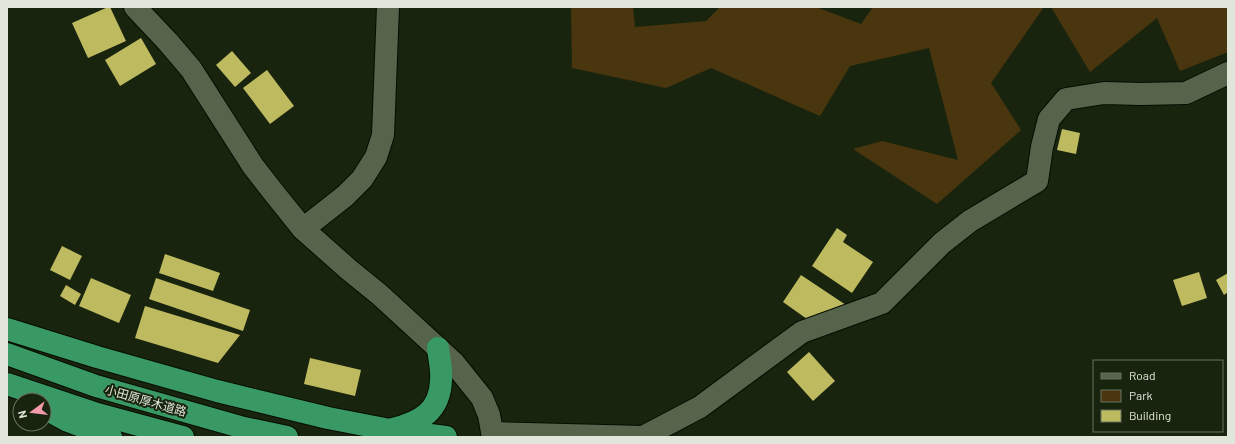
<svg xmlns="http://www.w3.org/2000/svg" width="1235" height="444" viewBox="0 0 1235 444" font-family="Barlow,'Noto Sans JP',sans-serif">
<style>
.green{fill:#4a360e}
.building{fill:#beba5f}
.lines{fill:none;stroke-linecap:round;stroke-linejoin:round}
.minor-casing{stroke:#050d00;stroke-width:24}
.highway-casing{stroke:#050d00;stroke-width:24}
.minor{stroke:#57644c;stroke-width:22}
.highway{stroke:#389964;stroke-width:22}
.labels{text-anchor:middle;dominant-baseline:central;stroke-width:4;stroke-linejoin:round;paint-order:stroke}
.street-label{font-size:12px;fill:#e0e7da;stroke:#19240f}
</style>
<rect width="100%" height="100%" fill="#19240f"/>
<g class="green">
<polygon points="571,7 633,7 635,27 706,21 720,7 816,7 861,24 873,7 1044,7 991,83 1021,130 937,204 853,149 882,141 958,160 929,48 850,66 820,116 711,68 666,88 572,68"/>
<polygon points="1051,7 1228,7 1228,52 1180,71 1157,18 1090,72"/>
</g>
<g class="building">
<polygon points="108,7 110,7 126,41 88,58 72,23"/>
<polygon points="141,38 156,64 120,86 105,60"/>
<polygon points="232,51 251,73 235,87 216,65"/>
<polygon points="267,70 294,106 270,124 243,88"/>
<polygon points="1062,129 1080,133 1076,154 1057,150"/>
<polygon points="837,228 847,235 843,242 873,262 852,293 812,266"/>
<polygon points="62,246 82,256 70,280 50,270"/>
<polygon points="165,254 220,273 213,291 159,273"/>
<polygon points="1199,272 1207,298 1182,306 1173,280"/>
<polygon points="1228,273 1228,292 1224,295 1216,280"/>
<polygon points="801,275 849,307 807,319 783,302"/>
<polygon points="91,278 131,295 119,323 79,306"/>
<polygon points="156,278 250,310 243,331 149,299"/>
<polygon points="66,285 81,294 75,305 60,296"/>
<polygon points="145,306 240,335 218,363 135,338"/>
<polygon points="809,352 835,381 813,401 787,372"/>
<polygon points="310,358 361,370 355,396 304,384"/>
</g>
<g class="lines">
<defs>
<g id="minor">
<polyline points="135,7 168,42 191,69 253,166 274,193 303,229 348,269 380,295 454,363 482,398 489,415 493,437"/>
<polyline points="303,229 345,196 362,179 376,157 383,135 388,7"/>
<polyline points="493,433 643,437 700,407 802,332 882,303 942,243 970,221 1037,181 1042,147 1049,119 1066,99 1104,93 1141,94 1186,93 1228,73"/>
</g>
<g id="highway">
<polyline points="7,329 97,357 217,391 328,418 390,430 446,437"/>
<polyline points="7,354 96,386 244,428 287,437"/>
<polyline points="7,384 94,413 183,437"/>
<polyline points="44,408 68,421 111,437"/>
<path d="M393 429C421 422 440 411 441 380 442 369 439 358 438 348"/>
</g>
</defs>
<use href="#minor" class="minor-casing"/>
<use href="#highway" class="highway-casing"/>
<use href="#minor" class="minor"/>
<use href="#highway" class="highway"/>
</g>
<g class="labels">
<g class="street-label">
<text transform="translate(146 400) rotate(16)">小田原厚木道路</text>
</g>
</g>
<rect width="1235" height="444" fill="none" stroke="#e0e7da" stroke-width="16"/>
<rect x="1093" y="360" width="130" height="72" fill="#19240f" stroke="#697260"/>
<rect x="1101" y="373" width="20" height="6" fill="#57644c" stroke="#697260"/>
<text x="1129" y="380" font-size="12" fill="#e0e7da">Road</text>
<rect x="1101" y="390" width="20" height="12" fill="#4a360e" stroke="#697260"/>
<text x="1129" y="400" font-size="12" fill="#e0e7da">Park</text>
<rect x="1101" y="410" width="20" height="12" fill="#beba5f" stroke="#697260"/>
<text x="1129" y="420" font-size="12" fill="#e0e7da">Building</text>
<g transform="translate(32 412) rotate(255)"><circle r="19" fill="#19240f" stroke="#697260"/>
<path d="M0-3L7 15L0 10L-7 15Z" fill="#f39aaa"/>
<text y="-6" font-size="11" font-weight="bold" text-anchor="middle" fill="#e0e7da">N</text>
</g>
</svg>
